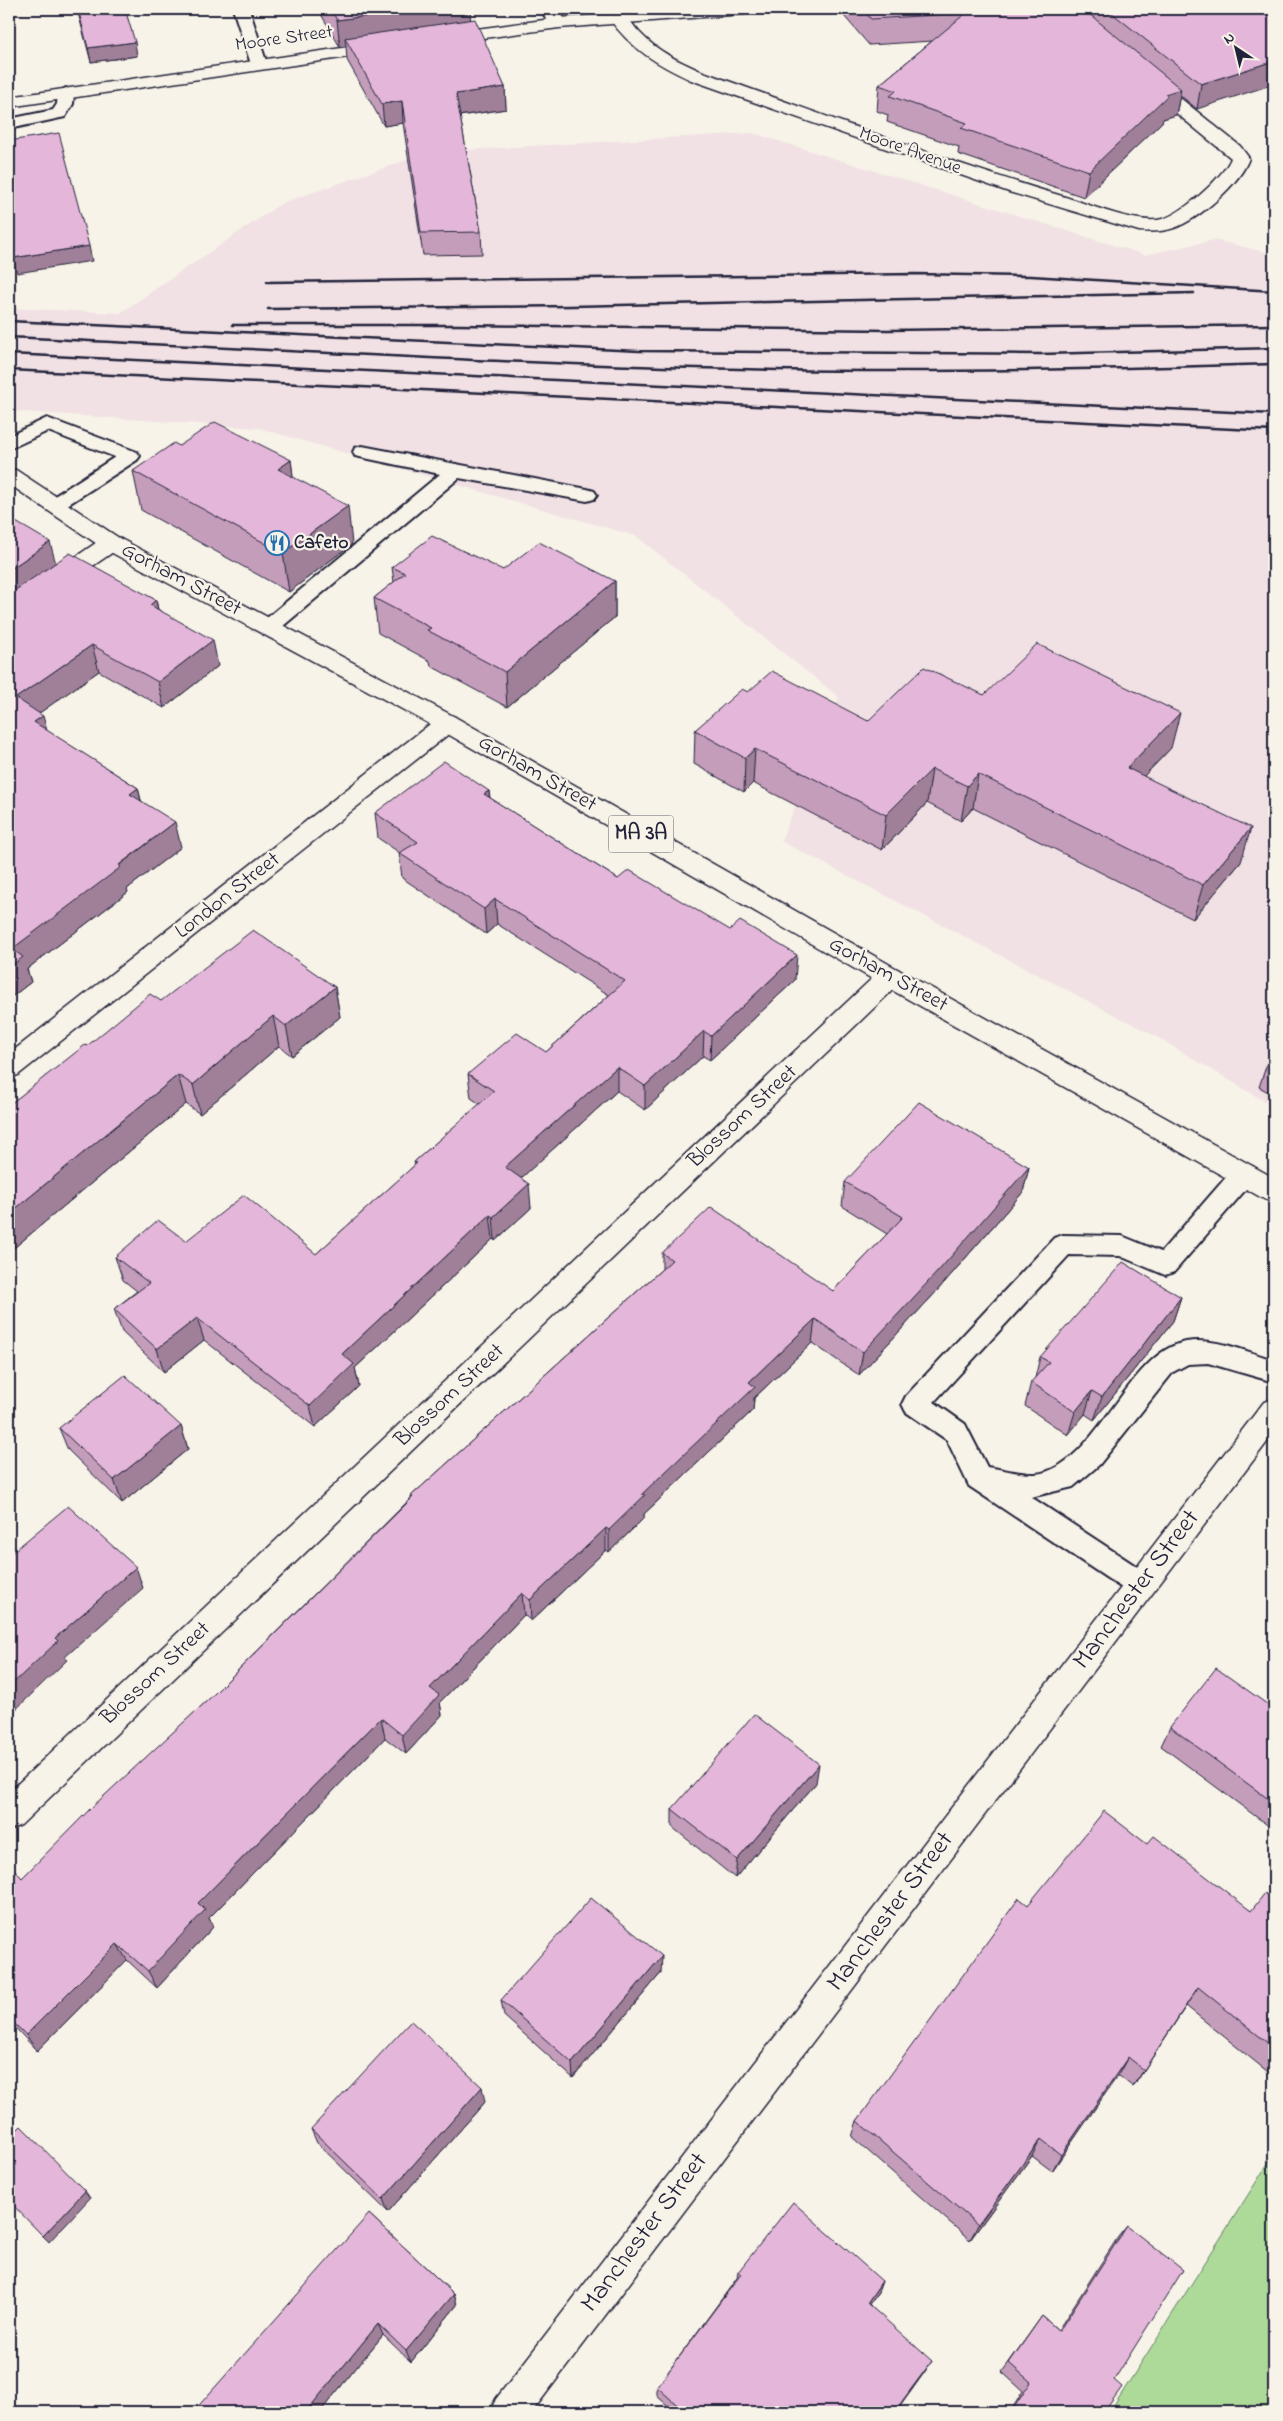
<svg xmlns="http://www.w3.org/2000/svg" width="1283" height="2421" viewBox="0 0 1283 2421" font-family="'Indie Flower',sans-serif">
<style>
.built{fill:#f1e1e4}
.green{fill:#adda99;stroke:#687e6a}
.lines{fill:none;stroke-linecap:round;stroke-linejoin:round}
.lane-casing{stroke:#22223b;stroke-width:4}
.street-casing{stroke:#22223b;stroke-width:3}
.secondary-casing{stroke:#22223b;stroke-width:3}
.primary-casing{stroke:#22223b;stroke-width:3}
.lane{fill:#f7f3e8;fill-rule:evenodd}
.street{fill:#f7f3e8;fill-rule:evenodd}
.secondary{fill:#f7f3e8;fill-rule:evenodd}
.primary{fill:#f7f3e8;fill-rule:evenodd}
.rail{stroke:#22223b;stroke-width:2.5}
.wall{fill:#c49dbb;stroke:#22223b}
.shaded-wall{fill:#a08099;stroke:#22223b}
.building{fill:#e4b7da;stroke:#22223b}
.labels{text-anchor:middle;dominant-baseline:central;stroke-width:4.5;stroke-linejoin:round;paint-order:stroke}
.far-street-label{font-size:19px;fill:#22223b;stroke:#f7f3e8}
.far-poi-label{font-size:19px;font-weight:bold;fill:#22223b;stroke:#f7f3e8;text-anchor:start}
.shield{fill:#f7f3e8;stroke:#62616f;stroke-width:1}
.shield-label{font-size:21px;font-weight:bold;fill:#22223b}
.street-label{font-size:22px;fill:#22223b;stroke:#f7f3e8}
.near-street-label{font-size:26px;fill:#22223b;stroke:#f7f3e8}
</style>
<rect width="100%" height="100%" fill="#f7f3e8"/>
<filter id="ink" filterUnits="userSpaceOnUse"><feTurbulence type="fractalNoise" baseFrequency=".02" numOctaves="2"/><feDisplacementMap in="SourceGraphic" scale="10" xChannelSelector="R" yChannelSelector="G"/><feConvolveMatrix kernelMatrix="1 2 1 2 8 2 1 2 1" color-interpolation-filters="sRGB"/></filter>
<g filter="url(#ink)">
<polygon class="built" points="753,133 1145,255 1214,240 1274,254 1274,1107 1157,1037 781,841 839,697 636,536 258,428 9,411 9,308 120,313 282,203 430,152"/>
<polygon class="green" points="1274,2154 1274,2412 1110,2412"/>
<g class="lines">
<defs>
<g id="lane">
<polygon points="233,9 249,9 267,64 265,67 253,67 251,64"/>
<polygon points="66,88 74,93 73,104 65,117 9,129 9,119 53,110 57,104 58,93"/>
<polygon points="47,418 137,452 140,456 137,460 61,509 54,511 47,509 44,505 47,501 115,457 48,431 9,449 9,436"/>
<polygon points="362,446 587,489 594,491 597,495 594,499 587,501 459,478 276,632 269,634 262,632 259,627 262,622 440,474 355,456 353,452 355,448"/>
<path d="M1244 1164 1253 1167 1256 1174 1253 1181 1174 1272 1165 1275 1120 1256 1069 1255 934 1402 965 1424 987 1467C1002 1469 1021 1475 1036 1474 1097 1467 1128 1351 1186 1342 1215 1337 1247 1352 1274 1360V1382L1208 1363 1188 1364 1173 1372 1099 1465 1073 1487 1031 1497 1151 1576 1155 1585 1151 1594 1141 1598 1131 1594 969 1486 947 1440 906 1412 902 1404 906 1396 1054 1238 1063 1235 1122 1236 1161 1252 1235 1167Z"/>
</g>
<g id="street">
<path d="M540 9H557L568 23 565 27C552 30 546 19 540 9Z"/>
<path d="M618 13C628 15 633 26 640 33 658 52 680 62 703 72 822 114 941 160 1062 196 1089 204 1129 222 1157 220 1178 219 1224 177 1231 158L1142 85 1139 81 1142 77H1154L1240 146 1249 158C1241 183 1198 220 1174 228 1162 232 1151 232 1139 231L1009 192 691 80C658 65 630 48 609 18L612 14Z"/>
<polygon points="447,715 455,717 459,723 455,729 18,1075 9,1078 9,1054 439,717"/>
<polygon points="890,967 899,970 903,977 899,984 21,1825 9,1830 9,1792 881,970"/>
<polygon points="1274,1399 1274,1433 532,2412 490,2412 496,2399 1264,1402"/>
</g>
<g id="secondary">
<polygon points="680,9 753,9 750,13 744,14 559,28 446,43 440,42 437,38 440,34 446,33 559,18"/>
<polygon points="383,42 389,43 392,47 389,51 9,107 9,97"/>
<polygon points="111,536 119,538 122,543 119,548 17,618 9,620 9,603 103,538"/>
</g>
<polygon id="primary" points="9,469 16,470 119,538 455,717 899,970 1274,1178 1274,1202 1264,1199 881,984 439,729 103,548 9,484"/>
</defs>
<use href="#lane" class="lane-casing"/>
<use href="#street" class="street-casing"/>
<use href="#secondary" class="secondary-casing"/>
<use href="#primary" class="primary-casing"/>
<use href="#lane" class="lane"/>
<use href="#street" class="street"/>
<use href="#secondary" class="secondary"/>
<use href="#primary" class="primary"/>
<g class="rail">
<polyline points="267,282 916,274 1031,276 1274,291"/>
<polyline points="268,309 572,306 1194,293"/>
<polyline points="9,321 639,351 1041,354 1274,348"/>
<polyline points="232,325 458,325 889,330 1274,325"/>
<path d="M9 337C265 349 521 365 778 370 943 373 1109 369 1274 364"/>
<polyline points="9,354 1274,414"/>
<polyline points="9,370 1274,431"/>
</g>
</g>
<g class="wall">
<polygon points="77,9 125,9 137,56 91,62"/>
<polygon points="318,9 470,9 470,20 505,87 506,109 460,116 481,232 482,254 423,255 403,123 384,126 347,60 346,46 340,47"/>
<polygon points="838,9 1274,9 1197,109 1180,95 1176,115 1163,119 1162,122 1084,197 958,154 959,147 887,122 888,115 877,111 879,85 932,41 869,45"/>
<polygon points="179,446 291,460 293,477 352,544 289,592 141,510 133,471"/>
<polygon points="9,518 55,563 156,600 158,609 218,666 164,708 99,671 39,713 47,731 138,788 141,800 181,847 127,889 128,892 27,969 31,982 9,999"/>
<polygon points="392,567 503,570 615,581 615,617 507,707 431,666 430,661 378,633 374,598 394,582"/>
<polygon points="748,692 868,721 984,695 1171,748 1144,776 1241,862 1193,919 973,808 961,821 927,803 882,850 753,783 744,792 694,764 695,730"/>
<polygon points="489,791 490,798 618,879 795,980 710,1060 703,1056 645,1110 617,1091 521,1178 531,1208 495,1241 493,1239 355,1368 359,1386 315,1427 204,1340 164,1372 122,1332 114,1309 137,1291 123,1280 115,1257 186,1241 316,1254 415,1165 414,1162 480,1104 471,1098 468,1074 546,1052 609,995 497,924 486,934 402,878 399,853 400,853 378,838 375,813"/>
<polygon points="335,987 340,1017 292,1056 279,1046 200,1114 186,1104 9,1252 9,1105 87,1046 161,1001"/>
<polygon points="1274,1043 1274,1095 1259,1087"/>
<polygon points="1029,1167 1023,1192 936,1292 859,1375 812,1343 754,1398 753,1410 644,1514 644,1518 609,1552 606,1550 531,1621 524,1615 440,1702 442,1715 406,1754 385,1738 209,1918 213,1927 157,1988 127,1960 37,2051 9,2021 9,1870 22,1878 210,1698 411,1498 411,1496 662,1269 662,1253 833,1291 887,1234 842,1206 845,1182"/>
<polygon points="1181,1297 1173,1321 1094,1420 1085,1414 1068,1435 1025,1406 1031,1382 1035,1378 1040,1357"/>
<polygon points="181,1426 188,1449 122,1503 68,1450 59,1428"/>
<polygon points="1274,1709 1274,1830 1161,1746 1170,1727"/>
<polygon points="816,1783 735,1878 672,1827 672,1809"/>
<polygon points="1147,1844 1251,1911 1274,1900 1274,2064 1268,2072 1186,2006 1133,2087 1118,2075 1052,2171 1032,2156 970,2240 852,2137 857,2121 1028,1905"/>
<polygon points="661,1973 573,2078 504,2016 501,2000"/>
<polygon points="485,2102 388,2212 317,2143 311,2129"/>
<polygon points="369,2214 454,2294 457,2305 411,2362 383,2335 320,2412"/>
<polygon points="1127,2226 1114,2380 1104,2412 1010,2412 1023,2391 1002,2372 1042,2316 1058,2330 1118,2237"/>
<polygon points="738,2272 882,2281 878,2292 869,2304 926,2370 896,2412 675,2412 657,2396 657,2387 737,2278"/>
</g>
<g class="shaded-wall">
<polygon points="418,9 470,9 471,28 345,38 346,46 340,47 337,20"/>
<polygon points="135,42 137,56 91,62 88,48"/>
<polygon points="1274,61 1274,84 1197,109 1201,84"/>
<polygon points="505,87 506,109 458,116 456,94"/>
<polygon points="1181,89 1176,115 1163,119 1162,122 1084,197 1089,171 1165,94"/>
<polygon points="402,101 403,123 384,126 382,104"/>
<polygon points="89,246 92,261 17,273 13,258"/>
<polygon points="291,460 296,499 278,469"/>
<polygon points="348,506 352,544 289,592 283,553"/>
<polygon points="50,542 57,568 9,601 9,570"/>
<polygon points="615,581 615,617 507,707 505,672"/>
<polygon points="156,600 161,626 150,605"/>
<polygon points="213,640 218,666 164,708 158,682"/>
<polygon points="92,645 99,671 24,724 16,698"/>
<polygon points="1180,713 1171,748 1119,802 1127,768"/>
<polygon points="43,716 50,742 34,722"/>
<polygon points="755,749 753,783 744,792 745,758"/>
<polygon points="932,769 927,803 882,850 886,815"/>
<polygon points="978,774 973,808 961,821 967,786"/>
<polygon points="138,788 144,814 130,794"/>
<polygon points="489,791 491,816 484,794"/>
<polygon points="175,822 181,847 127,889 128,892 27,969 31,982 9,999 9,968 12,949"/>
<polygon points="1251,828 1241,862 1193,919 1203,885"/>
<polygon points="495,899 497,924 486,934 484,909"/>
<polygon points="797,955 795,980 710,1060 711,1036"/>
<polygon points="335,987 340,1017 292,1056 286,1026"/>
<polygon points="273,1016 279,1046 200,1114 193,1085"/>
<polygon points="704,1031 703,1056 645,1110 645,1086"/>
<polygon points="617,1067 617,1091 507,1191 505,1167"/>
<polygon points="178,1075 186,1104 9,1252 9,1214"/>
<polygon points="1029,1167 1023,1192 936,1292 859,1375 863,1352"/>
<polygon points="529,1184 531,1208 495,1241 493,1217"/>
<polygon points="490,1215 493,1239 355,1368 359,1386 315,1427 310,1406 342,1354"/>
<polygon points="1181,1297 1173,1321 1094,1420 1102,1397"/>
<polygon points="197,1318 204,1340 164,1372 157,1349"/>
<polygon points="815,1319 812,1343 754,1398 753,1410 644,1514 644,1518 609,1552 609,1530 642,1494 749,1382"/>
<polygon points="1092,1391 1085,1414 1068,1435 1075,1412"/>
<polygon points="181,1426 188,1449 122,1503 114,1480"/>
<polygon points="606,1528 606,1550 531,1621 530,1600"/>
<polygon points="136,1567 143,1588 65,1657 67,1660 9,1716 9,1687 55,1638"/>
<polygon points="522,1593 524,1615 440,1702 442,1715 406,1754 402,1735 430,1688"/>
<polygon points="381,1718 385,1738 209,1918 213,1927 157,1988 148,1971 198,1903"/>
<polygon points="819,1764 816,1783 735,1878 737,1860"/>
<polygon points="117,1944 127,1960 37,2051 26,2035"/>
<polygon points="662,1956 661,1973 573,2078 572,2063"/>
<polygon points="1198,1987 1186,2006 1133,2087 1144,2070"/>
<polygon points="1128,2057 1118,2075 1052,2171 1061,2155"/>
<polygon points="482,2087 485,2102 388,2212 383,2199"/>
<polygon points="1041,2139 1032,2156 970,2240 978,2225"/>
<polygon points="85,2191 90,2198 49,2242 43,2236"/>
<polygon points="882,2281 878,2292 863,2313 867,2303"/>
<polygon points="454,2294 457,2305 411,2362 406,2351"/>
<polygon points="378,2324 383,2335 320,2412 313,2412 310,2407"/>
<polygon points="932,2361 926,2370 896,2412 894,2412"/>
</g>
<g class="building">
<polygon points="78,9 125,9 135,42 88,48"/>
<polygon points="330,9 418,9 337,20"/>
<polygon points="862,9 1083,9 1181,89 1165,94 1167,96 1089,171 961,128 967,123 890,96 896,91 879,85 966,13 871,19"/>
<polygon points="1107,9 1274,9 1274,61 1201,84"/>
<polygon points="475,19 505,87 456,94 481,232 421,233 402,101 382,104 345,38"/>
<polygon points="59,133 89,246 13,258 9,238 9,141"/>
<polygon points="215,422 291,460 278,469 348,506 283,553 133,471 174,443 179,446"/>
<polygon points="9,518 50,542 9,570"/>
<polygon points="432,536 503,570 539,542 615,581 505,672 427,630 431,628 374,598 405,573 392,567"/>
<polygon points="70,553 156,600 150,605 213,640 158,682 92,645 16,698 43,716 34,722 138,788 130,794 175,822 119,865 121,867 12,949 23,957 9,968 9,594 11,593"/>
<polygon points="1037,644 1180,713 1127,768 1251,828 1203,885 978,774 967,786 932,769 886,815 755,749 745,758 695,730 742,689 748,692 772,671 868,721 924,667 984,695"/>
<polygon points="444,761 489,791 484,794 618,879 629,870 730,930 740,921 797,955 711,1036 704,1031 645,1086 617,1067 505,1167 529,1184 493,1217 490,1215 342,1354 354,1364 310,1406 197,1318 157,1349 114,1309 149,1283 115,1257 158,1220 186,1241 244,1195 316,1254 417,1163 414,1162 494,1091 468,1074 517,1033 546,1052 625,981 495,899 484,909 399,853 418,842 375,813"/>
<polygon points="253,930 335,987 286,1026 273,1016 193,1085 178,1075 9,1214 9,1105 85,1045 87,1046 150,994 161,1001"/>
<polygon points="919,1102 1029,1167 941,1268 863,1352 815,1319 749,1382 755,1387 642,1494 645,1495 609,1530 606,1528 530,1600 522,1593 430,1688 439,1695 402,1735 381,1718 198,1903 205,1910 148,1971 117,1944 26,2035 9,2018 9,1870 12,1867 22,1878 91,1808 210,1698 413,1497 411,1496 672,1260 662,1253 711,1207 833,1291 903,1217 845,1182"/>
<polygon points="1123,1262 1181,1297 1102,1397 1092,1391 1075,1412 1031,1382 1049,1362 1040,1357"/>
<polygon points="125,1375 181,1426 114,1480 59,1428"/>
<polygon points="68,1506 136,1567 55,1638 58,1641 9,1687 9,1555"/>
<polygon points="1216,1668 1274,1709 1274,1803 1170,1727"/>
<polygon points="754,1714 819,1764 737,1860 672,1809"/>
<polygon points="1104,1811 1147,1844 1154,1836 1251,1911 1265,1893 1274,1900 1274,2048 1198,1987 1144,2070 1128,2057 1061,2155 1041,2139 978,2225 857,2121 1019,1898 1028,1905"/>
<polygon points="591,1898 662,1956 572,2063 501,2000"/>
<polygon points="411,2021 482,2087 383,2199 311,2129"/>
<polygon points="21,2126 85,2191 43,2236 9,2201 9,2138"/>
<polygon points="793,2202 882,2281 867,2303 932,2361 894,2412 685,2412 657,2387 741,2274 738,2272"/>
<polygon points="369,2214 454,2294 406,2351 378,2324 310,2407 315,2412 193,2412"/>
<polygon points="1127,2226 1183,2270 1114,2380 1122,2387 1104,2412 1011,2412 1031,2382 1009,2363 1042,2316 1059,2331"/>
</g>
</g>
<defs>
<symbol id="restaurant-ring" viewBox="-11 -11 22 22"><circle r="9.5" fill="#f7f3e8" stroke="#1f6fb2" stroke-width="1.5"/><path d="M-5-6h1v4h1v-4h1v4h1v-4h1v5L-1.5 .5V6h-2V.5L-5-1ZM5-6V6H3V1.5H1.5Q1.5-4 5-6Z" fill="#1f6fb2"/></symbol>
</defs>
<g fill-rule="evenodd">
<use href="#restaurant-ring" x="263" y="529" width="28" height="28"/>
</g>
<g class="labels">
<g class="far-street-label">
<text transform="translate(284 39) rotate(-8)">Moore Street</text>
<text transform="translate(910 151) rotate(20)">Moore Avenue</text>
</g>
<g class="far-poi-label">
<text x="294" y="543">Cafeto</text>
</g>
<rect class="shield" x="608.5" y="815.5" width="65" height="37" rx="4"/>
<g class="shield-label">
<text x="641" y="834">MA 3A</text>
</g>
<g class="street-label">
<text transform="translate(181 580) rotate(28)">Gorham Street</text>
<text transform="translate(537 774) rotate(30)">Gorham Street</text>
<text transform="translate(228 896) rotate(-38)">London Street</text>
<text transform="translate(888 975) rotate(29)">Gorham Street</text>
<text transform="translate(743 1117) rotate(-43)">Blossom Street</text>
<text transform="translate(450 1396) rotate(-43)">Blossom Street</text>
<text transform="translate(156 1674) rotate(-43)">Blossom Street</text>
</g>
<g class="near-street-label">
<text transform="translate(1137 1590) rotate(-53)">Manchester Street</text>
<text transform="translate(891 1912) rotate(-53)">Manchester Street</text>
<text transform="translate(645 2233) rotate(-53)">Manchester Street</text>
</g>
</g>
<rect width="1283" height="2421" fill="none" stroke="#f7f3e8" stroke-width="30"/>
<rect x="15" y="15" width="1253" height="2391" fill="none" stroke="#22223b" stroke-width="2" filter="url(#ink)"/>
<g transform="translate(1236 48) rotate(325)" stroke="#f7f3e8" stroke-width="4" paint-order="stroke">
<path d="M0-4L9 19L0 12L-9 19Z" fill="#22223b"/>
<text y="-8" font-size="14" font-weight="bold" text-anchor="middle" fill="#22223b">N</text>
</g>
</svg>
